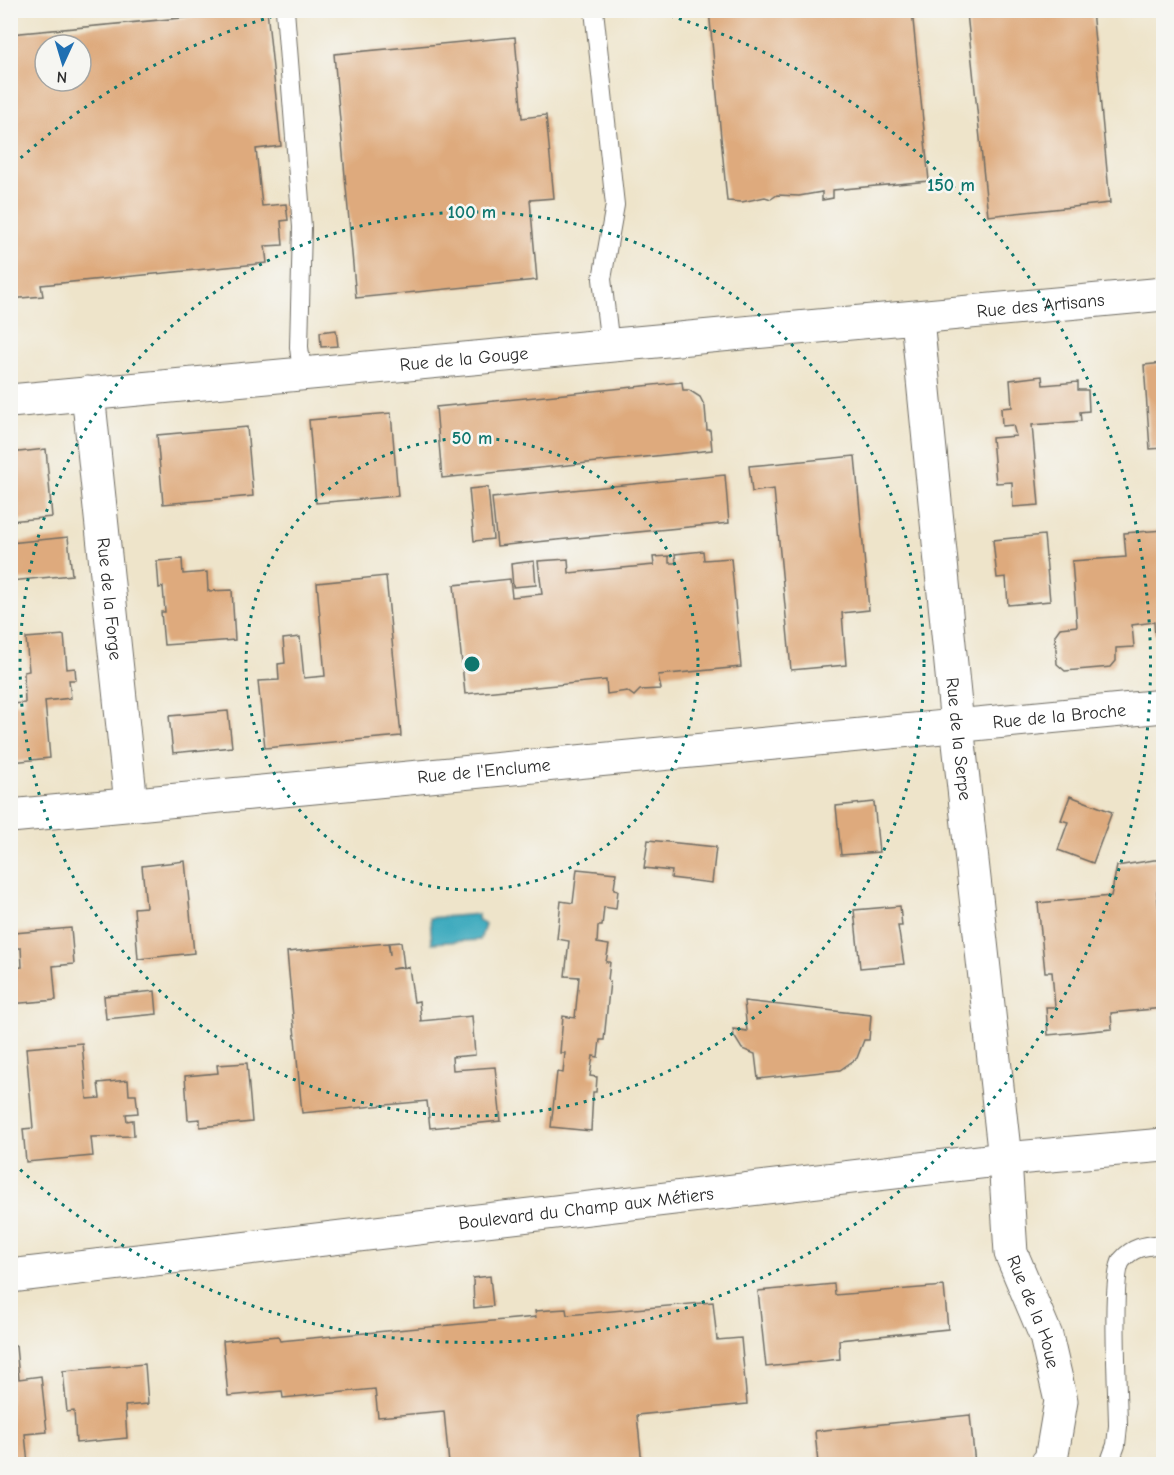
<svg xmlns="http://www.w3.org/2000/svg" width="1174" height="1475" viewBox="0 0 1174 1475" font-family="'Comic Neue',sans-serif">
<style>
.water{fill:#3eaabe;stroke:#346a74;stroke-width:1.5}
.building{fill:#deaa7d;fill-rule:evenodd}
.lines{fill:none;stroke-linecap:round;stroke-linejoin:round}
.service-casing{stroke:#6f6c63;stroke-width:20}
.minor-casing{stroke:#6f6c63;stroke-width:35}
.service{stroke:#fff;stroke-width:18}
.minor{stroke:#fff;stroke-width:33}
.ring{fill:none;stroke:#0f766e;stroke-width:3;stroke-dasharray:3 6}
.labels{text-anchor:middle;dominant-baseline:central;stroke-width:5;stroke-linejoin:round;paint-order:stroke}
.street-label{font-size:18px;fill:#2b2b2b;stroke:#f6f6f2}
.centre{fill:#0f766e;stroke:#f6f6f2;stroke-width:3}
.ring-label{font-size:18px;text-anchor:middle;font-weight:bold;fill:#0f766e;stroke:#f6f6f2;stroke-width:5;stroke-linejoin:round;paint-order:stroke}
</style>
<rect width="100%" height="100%" fill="#f6f6f2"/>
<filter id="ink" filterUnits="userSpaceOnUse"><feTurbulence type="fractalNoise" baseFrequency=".0167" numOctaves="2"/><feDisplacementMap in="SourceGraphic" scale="12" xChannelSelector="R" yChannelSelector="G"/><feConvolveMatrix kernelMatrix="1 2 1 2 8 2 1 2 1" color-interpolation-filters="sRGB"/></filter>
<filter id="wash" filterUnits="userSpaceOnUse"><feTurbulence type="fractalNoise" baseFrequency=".008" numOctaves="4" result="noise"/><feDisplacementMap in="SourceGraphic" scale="24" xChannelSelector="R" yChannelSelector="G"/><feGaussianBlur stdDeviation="1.35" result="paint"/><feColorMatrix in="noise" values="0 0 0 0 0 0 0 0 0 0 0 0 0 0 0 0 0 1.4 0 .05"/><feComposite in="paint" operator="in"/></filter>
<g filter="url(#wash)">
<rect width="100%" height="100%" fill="#eee4ca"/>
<polygon class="water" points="478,914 478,919 485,925 480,940 432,943 430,918"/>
<g id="blocks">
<g class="building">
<path d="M267 10 281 146 256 149 262 206 286 204 288 220 281 221 283 245 265 246 267 263 41 285 43 296 10 299V34ZM45 45H81V81H45Z"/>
<polygon points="709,10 912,10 929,181 833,190 833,198 822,200 822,192 799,196 777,195 771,199 765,197 742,202 727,201"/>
<polygon points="990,10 1092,10 1110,203 988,216 967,13"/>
<polygon points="515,37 522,118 546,115 554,198 530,200 537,280 356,298 334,54"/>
<polygon points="336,330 338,346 321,347 320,332"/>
<polygon points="1164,363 1164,448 1150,449 1144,365"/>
<polygon points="1042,376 1043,385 1078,382 1078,390 1088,390 1089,411 1080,412 1081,421 1032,425 1039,505 1013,507 1012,482 996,483 992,438 1016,436 1013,425 1002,426 1001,408 1012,407 1010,380"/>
<polygon points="682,382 683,390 689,390 700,397 705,407 707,430 710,430 712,450 442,478 436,407"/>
<polygon points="391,413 398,496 316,503 309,420"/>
<polygon points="247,427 253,496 163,504 157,435"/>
<polygon points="46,449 52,517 10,521 10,453"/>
<polygon points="855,456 869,610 842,613 846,665 791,670 774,489 752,492 749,466"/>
<polygon points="725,475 729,523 497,546 492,498"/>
<polygon points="488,487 493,539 474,541 469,489"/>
<polygon points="1164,530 1164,640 1155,635 1154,622 1132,625 1134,647 1116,648 1116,661 1111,667 1065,671 1057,664 1055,635 1060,628 1077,626 1072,561 1126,557 1124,533"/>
<polygon points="1044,535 1050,601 1008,605 1006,577 997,578 993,540"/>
<polygon points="68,537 72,575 10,581 10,543"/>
<polygon points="703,551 704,560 731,558 741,667 658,675 661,689 640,690 634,696 627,691 607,694 606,680 465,694 454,585 510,579 512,597 542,594 538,561 568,559 569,573 654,565 653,557 669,556 669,563 676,563 675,554"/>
<polygon points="182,559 183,574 207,572 208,591 232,590 235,640 164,645 161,612 165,612 163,587 159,588 157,561"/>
<polygon points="534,561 536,585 513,587 511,564"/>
<polygon points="386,576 401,736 265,748 258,681 279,680 278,664 285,663 283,639 300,637 304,678 325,676 317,583"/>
<polygon points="64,635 67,669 75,668 76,680 69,680 71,698 45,701 50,758 12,762 10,704 25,703 24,672 29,671 26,638"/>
<polygon points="228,711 232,747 173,753 169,716"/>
<polygon points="1070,796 1112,812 1093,863 1058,850 1068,822 1061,820"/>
<polygon points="874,802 879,852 841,855 836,806"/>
<polygon points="648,840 716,847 712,883 671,878 672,871 644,868"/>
<polygon points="1154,860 1164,860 1164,891 1157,892 1164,955 1164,1008 1111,1013 1112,1029 1048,1035 1046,1007 1055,1007 1052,972 1045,972 1038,903 1111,896 1117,866"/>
<polygon points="185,861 194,953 138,959 134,908 146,907 142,866"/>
<polygon points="577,869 616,873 614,889 618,890 616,909 604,907 602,926 598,926 597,943 609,945 606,962 610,962 608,980 610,981 604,1040 600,1040 598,1057 593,1056 590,1076 597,1077 596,1092 593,1092 591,1131 551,1127 557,1072 563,1073 565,1053 560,1053 563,1016 575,1018 579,977 565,976 569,941 557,939 561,901 573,903"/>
<polygon points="900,906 902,926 898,926 904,964 860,968 854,910"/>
<polygon points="71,928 74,964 53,966 56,1000 10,1004 10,968 22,967 21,948 15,948 14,933"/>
<polygon points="401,942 404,967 391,969 409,967 414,1002 419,1001 421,1021 472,1016 475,1055 452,1057 453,1070 495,1067 501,1121 430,1128 427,1101 302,1113 287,952 388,943 390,955 389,943"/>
<polygon points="155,991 157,1014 106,1019 104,996"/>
<polygon points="744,1001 871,1015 869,1040 864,1040 857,1058 840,1070 758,1079 755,1054 742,1049 734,1036 733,1029 747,1031"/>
<polygon points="82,1043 87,1099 100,1098 98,1083 128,1080 129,1095 136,1095 138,1113 126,1114 127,1121 133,1120 134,1136 91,1137 93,1156 26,1162 23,1129 33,1128 26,1048"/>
<polygon points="247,1063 252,1122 200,1127 200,1119 188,1120 185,1076 218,1073 217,1065"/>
<polygon points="490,1276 493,1306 474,1308 473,1278"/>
<polygon points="834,1284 835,1295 944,1286 948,1329 839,1340 840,1359 766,1367 758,1291"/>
<polygon points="713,1302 717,1340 741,1338 747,1404 637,1415 642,1464 449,1464 444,1411 378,1417 375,1389 283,1398 282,1391 228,1396 223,1341 278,1336 280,1341 536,1317 535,1311 566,1309 567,1315"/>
<polygon points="10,1346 16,1346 19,1379 41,1376 47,1432 25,1434 28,1464 10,1464"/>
<polygon points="145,1364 148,1404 125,1406 127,1438 76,1443 74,1411 67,1412 63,1371"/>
<polygon points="970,1415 975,1464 818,1464 815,1431"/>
<polygon points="381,1459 381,1464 359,1464 358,1461"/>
</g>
</g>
</g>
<g filter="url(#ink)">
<use href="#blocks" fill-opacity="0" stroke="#6f6c63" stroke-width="1.5"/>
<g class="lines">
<defs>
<g id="service">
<polyline points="285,10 302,227 299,347 302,373"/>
<polyline points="594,10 615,205 602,279 610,346"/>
<path d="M1109 1464 1116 1445 1118 1426C1118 1398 1110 1275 1122 1260 1134 1246 1146 1246 1164 1244"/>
</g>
<g id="minor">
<path id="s1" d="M917 319 957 725 1005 1159 1011 1253 1046 1336 1061 1401 1051 1460 1047 1464"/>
<path id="s2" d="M88 393 131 804"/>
<path id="s3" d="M10 401 1164 294"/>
<path id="s4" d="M10 816 1164 706"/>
<path id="s5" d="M10 1276 1005 1159 1164 1145"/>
</g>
</defs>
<use href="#service" class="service-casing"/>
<use href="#minor" class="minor-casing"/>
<use href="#service" class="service"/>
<use href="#minor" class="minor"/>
</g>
</g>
<g class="ring">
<circle cx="472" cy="664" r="226"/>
<circle cx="472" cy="664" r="452"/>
<path d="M14 164A678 678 0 0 1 291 11M653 11A678 678 0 1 1 14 1164"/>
</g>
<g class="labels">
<g class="street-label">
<text stroke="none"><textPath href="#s3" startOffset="1035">Rue des Artisans</textPath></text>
<text stroke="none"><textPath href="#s3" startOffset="456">Rue de la Gouge</textPath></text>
<text stroke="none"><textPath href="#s2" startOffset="207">Rue de la Forge</textPath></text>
<text stroke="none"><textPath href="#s4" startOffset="1054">Rue de la Broche</textPath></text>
<text stroke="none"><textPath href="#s1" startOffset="422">Rue de la Serpe</textPath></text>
<text stroke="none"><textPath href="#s4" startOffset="476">Rue de l'Enclume</textPath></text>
<text stroke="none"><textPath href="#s5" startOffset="580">Boulevard du Champ aux Métiers</textPath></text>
<text stroke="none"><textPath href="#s1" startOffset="1002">Rue de la Houe</textPath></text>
</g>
</g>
<circle cx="472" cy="664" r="9" class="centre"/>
<g class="ring-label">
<text x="951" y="191">150 m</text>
<text x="472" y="218">100 m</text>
<text x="472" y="444">50 m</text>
</g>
<rect width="1174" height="1475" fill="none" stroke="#f6f6f2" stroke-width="36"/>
<g transform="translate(63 63) rotate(184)"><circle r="28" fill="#f6f6f2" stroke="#a5a5a2" stroke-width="1.5"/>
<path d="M0-4.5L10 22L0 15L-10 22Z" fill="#1f6fb2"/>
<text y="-9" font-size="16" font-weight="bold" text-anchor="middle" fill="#2b2b2b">N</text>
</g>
</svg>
